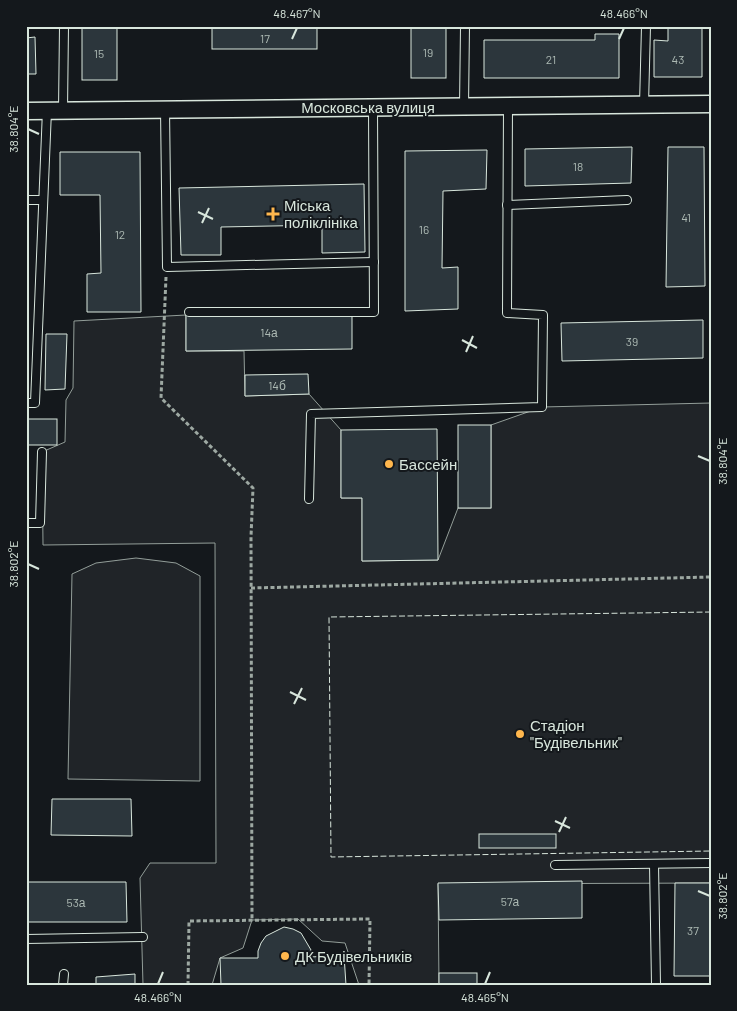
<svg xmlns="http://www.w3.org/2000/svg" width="737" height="1011" viewBox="0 0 737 1011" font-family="Barlow,sans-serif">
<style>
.green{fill:#202428;stroke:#939e99}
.building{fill:#2c363c;stroke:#d8e6dc}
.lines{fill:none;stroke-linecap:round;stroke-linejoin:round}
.service-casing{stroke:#d8e6dc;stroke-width:10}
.minor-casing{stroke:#d8e6dc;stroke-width:19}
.path{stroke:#9da8a2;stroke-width:3;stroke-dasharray:4 2.5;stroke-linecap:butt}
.service{stroke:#14181c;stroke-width:8}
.minor{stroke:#14181c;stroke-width:16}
.fence{stroke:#d8e6dc;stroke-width:1;stroke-dasharray:6 2.5;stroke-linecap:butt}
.ticks{fill:none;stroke:#d8e6dc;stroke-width:2}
.poi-dot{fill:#ffb74d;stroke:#14181c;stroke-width:2}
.labels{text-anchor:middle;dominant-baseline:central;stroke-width:4;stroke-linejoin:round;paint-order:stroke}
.number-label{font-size:12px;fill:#adbab4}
.street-label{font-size:15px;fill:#d8e6dc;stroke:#14181c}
.poi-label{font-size:15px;fill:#d8e6dc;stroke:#14181c;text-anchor:start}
.neatline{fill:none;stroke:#d8e6dc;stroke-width:2}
.ticks-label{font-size:12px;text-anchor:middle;fill:#d8e6dc}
</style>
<rect width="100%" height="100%" fill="#14181c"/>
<g class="green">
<polygon points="186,315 186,351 244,351 245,396 309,394 341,430 341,498 362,498 362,561 438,560 458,508 491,508 491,425 542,407 711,403 711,883 438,884 439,985 359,985 345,943 322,941 298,919 252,920 243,948 220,958 212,985 143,985 140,878 150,863 216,863 215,543 43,545 42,452 65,442 66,400 73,388 74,321"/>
<polygon points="136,558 176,563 200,576 200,781 68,779 72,574 96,563"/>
</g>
<g class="building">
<rect x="82" y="26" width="35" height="54"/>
<rect x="212" y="26" width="105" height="23"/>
<rect x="411" y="26" width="35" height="52"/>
<polygon points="668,26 702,26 702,77 654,77 654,40 668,41"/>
<polygon points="595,34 619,34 619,78 484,78 484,40 595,40"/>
<polygon points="35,37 36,74 26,74 26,38"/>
<polygon points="632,147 631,183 525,186 525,149"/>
<polygon points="668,147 704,147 705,286 666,287"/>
<polygon points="487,150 486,189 443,191 442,268 458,267 458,309 405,311 405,151"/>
<polygon points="60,152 140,152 141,312 87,312 87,274 101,273 100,195 60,195"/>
<polygon points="364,184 365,252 322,253 322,225 221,227 221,255 181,255 179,188"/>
<polygon points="352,313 352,349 186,351 186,315"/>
<polygon points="703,320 703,358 562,361 561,323"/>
<polygon points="46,334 67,334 65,389 45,390"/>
<polygon points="308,374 309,394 245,396 245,375"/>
<rect x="26" y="419" width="31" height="26"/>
<rect x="458" y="425" width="33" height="83"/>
<polygon points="437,429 438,560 362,561 362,498 341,498 341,430"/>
<polygon points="52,799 131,799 132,836 51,835"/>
<rect x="479" y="834" width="77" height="14"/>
<polygon points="582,881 582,918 439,920 438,883"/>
<polygon points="26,882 126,882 127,922 26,922"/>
<polygon points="675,883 711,883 710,976 674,976"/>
<polygon points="284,927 293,929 301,933 311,950 311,957 344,955 346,985 221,985 220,958 258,958 258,951 261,943 266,936"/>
<rect x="439" y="973" width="38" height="12"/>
<polygon points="135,974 135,985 96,985 96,977"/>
</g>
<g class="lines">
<defs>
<g id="service">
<polyline points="644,105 646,26"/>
<polyline points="464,107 465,26"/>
<polyline points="165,109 167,267 374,262"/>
<polyline points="63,110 64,26"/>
<polyline points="26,200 43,200"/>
<polyline points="507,205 627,200"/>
<polyline points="189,312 374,312 373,107"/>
<polyline points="26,403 35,403 47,110"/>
<polyline points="309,499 311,414 542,407 543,315 507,313 508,106"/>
<polyline points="26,523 40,523 42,452"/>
<polyline points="654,864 656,985"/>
<polyline points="555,865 711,863"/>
<polyline points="26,939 143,937"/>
<polyline points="63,985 64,974"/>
</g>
<polyline id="minor" points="26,111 711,104"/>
</defs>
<use href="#service" class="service-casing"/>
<use href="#minor" class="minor-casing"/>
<g class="path">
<polyline points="166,277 161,398 253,488 251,537 252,920"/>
<polyline points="251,588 711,577"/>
<polyline points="188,985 189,921 370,919 369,985"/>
</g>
<use href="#service" class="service"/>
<use href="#minor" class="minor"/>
<polyline class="fence" points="711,612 329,617 331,857 711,851"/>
</g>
<path class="ticks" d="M292 39 297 28M619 39 624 28M28 129 39 134M198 212 213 219M202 223 209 208M462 340 477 348M466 352 473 336M698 456 710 461M28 564 39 569M290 692 306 700M294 704 302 688M555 821 570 828M559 832 566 817M698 891 710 896M158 984 163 972M485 984 490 972"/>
<g class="poi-dot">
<path d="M270.5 206.5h5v5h5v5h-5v5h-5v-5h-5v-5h5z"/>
<circle cx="389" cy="464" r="5"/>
<circle cx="520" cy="734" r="5"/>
<circle cx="285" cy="956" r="5"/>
</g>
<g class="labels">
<g class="number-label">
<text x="265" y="38">17</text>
<text x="428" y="52">19</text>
<text x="99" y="53">15</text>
<text x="551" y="59">21</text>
<text x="678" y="59">43</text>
<text x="578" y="166">18</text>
<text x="686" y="217">41</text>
<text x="424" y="229">16</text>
<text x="120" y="234">12</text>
<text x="269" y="332">14а</text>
<text x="632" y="341">39</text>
<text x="277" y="385">14б</text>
<text x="510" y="901">57а</text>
<text x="76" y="902">53а</text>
<text x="693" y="930">37</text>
</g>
<g class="street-label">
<text x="368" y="107">Московська вулиця</text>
</g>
<g class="poi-label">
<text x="284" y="205">Міська<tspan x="284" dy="17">поліклініка</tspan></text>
<text x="399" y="464">Бассейн</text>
<text x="530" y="725">Стадіон<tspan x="530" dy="17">"Будівельник"</tspan></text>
<text x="295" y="956">ДК Будівельників</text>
</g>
</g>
<rect width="737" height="1011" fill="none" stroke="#14181c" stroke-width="55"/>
<rect x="28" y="28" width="682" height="956" class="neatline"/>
<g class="ticks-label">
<text x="297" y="18">48.467°N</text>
<text x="624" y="18">48.466°N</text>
<text transform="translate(14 129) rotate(-90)" y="4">38.804°E</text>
<text transform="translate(723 461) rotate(-90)" y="4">38.804°E</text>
<text transform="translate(14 564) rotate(-90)" y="4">38.802°E</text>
<text transform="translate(723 896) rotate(-90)" y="4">38.802°E</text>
<text x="158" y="1002">48.466°N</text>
<text x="485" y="1002">48.465°N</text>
</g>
</svg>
